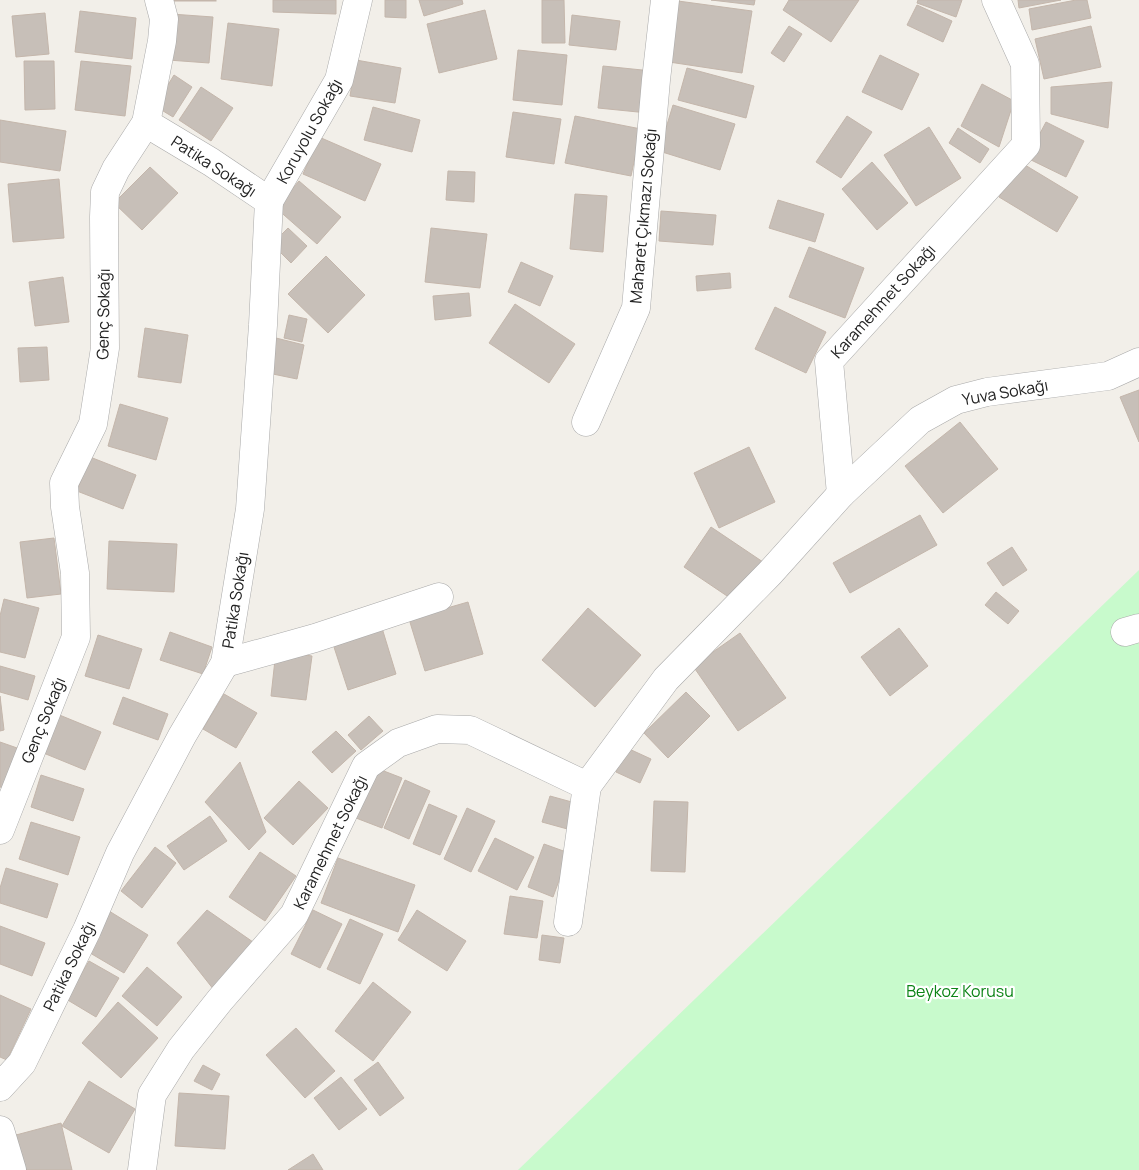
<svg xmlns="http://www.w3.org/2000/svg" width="1139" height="1170" viewBox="0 0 1139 1170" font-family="Manrope,sans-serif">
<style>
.park{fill:#c8facc}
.building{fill:#c7bfb8;stroke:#c4b6ab}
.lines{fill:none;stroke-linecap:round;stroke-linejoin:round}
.minor-casing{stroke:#a9a9a9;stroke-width:29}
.minor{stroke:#fff;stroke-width:28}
.labels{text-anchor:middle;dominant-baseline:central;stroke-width:4.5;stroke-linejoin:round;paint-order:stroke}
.street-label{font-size:16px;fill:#222;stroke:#fff}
.park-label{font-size:16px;fill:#0c8416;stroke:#fff}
</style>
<rect width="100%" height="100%" fill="#f2efe9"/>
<polygon class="park" points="1139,570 1139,1170 518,1170"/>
<g class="building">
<rect x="165" y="0" width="51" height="1"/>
<polygon points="273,0 336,0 336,14 273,12"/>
<polygon points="385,0 406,0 406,18 385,17"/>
<polygon points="419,0 462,0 463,4 424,16"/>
<polygon points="542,0 564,0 565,43 542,43"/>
<polygon points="711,0 755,0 754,5"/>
<polygon points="789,0 859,0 831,42 783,10"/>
<polygon points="918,0 962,0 956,17 917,3"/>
<polygon points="1018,0 1061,0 1019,8"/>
<polygon points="1076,0 1087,0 1091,18 1032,30 1029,9"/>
<polygon points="678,1 752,11 742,73 669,62"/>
<polygon points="917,5 952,21 943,42 907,25"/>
<polygon points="485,10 497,59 439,73 427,24"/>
<polygon points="80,11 136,18 132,59 75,52"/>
<polygon points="45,13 49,54 16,57 12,16"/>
<polygon points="171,14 213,17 209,63 168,60"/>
<polygon points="572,15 620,21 616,50 569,45"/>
<polygon points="228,23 279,29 272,86 221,79"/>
<polygon points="789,26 802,34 784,62 771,53"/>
<polygon points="1091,26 1101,67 1044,79 1035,39"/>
<polygon points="518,50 567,55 562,105 513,100"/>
<polygon points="880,55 919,74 902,110 862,92"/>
<polygon points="356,60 401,68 395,103 350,96"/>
<polygon points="24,61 54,61 55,109 25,110"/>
<polygon points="81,61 131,66 125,116 75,110"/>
<polygon points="603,66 652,71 648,113 598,108"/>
<polygon points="687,68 754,86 746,118 678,100"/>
<polygon points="174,75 192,87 173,117 155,106"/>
<polygon points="1112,82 1108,128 1051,114 1051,87"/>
<polygon points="982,84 1014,101 999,147 961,126"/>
<polygon points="201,87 233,108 211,141 179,120"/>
<polygon points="673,105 735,124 720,170 659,151"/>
<polygon points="373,107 420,120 412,152 364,140"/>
<polygon points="513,112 561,119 554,164 506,157"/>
<polygon points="575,116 641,129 631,176 565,163"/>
<polygon points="847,116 872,132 841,178 816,162"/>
<polygon points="0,120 66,131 60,171 0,162"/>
<polygon points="1046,122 1084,141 1066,177 1027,158"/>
<polygon points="929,127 961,178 916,206 884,155"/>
<polygon points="958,128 989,149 980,163 949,143"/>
<polygon points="319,137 381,164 365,201 303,174"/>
<polygon points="872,162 908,203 877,230 842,189"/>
<polygon points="1020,162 1078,197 1057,232 999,197"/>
<polygon points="150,167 178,193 142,230 114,203"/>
<polygon points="448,171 475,172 474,202 446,200"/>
<polygon points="59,179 64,238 13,242 8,184"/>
<polygon points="299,181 341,217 317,244 276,208"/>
<polygon points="575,194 607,196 603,252 570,249"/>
<polygon points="778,200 824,214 815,242 769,228"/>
<polygon points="661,211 716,215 713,245 659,241"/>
<polygon points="288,228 307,246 291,263 272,244"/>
<polygon points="431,228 487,234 480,288 425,282"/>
<polygon points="809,247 864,268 845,318 789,297"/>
<polygon points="326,256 365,295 328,333 288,294"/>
<polygon points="521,262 553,276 540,306 508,292"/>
<polygon points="730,273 731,288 697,291 696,276"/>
<polygon points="63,277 69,322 35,326 29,282"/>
<polygon points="469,293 471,316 435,320 433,296"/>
<polygon points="515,304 575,344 549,383 489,343"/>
<polygon points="775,307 826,332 806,373 755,349"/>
<polygon points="289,315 307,319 302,342 284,338"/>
<polygon points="145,328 188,335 181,383 138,377"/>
<polygon points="276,338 304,345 297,379 268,373"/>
<polygon points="47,347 49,380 20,382 18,348"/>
<polygon points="1139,390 1139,442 1120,397"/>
<polygon points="120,404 168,418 156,460 108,446"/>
<polygon points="960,422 998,469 943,513 905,466"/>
<polygon points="749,447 775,502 719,528 694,473"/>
<polygon points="90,457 136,475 123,509 77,491"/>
<polygon points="920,515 937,545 850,593 833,563"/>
<polygon points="711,527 763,562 736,602 684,567"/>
<polygon points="54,538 61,594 27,598 20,542"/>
<polygon points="109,541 177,544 174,592 107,589"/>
<polygon points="1012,547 1027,570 1003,586 987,563"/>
<polygon points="996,592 1019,611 1008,624 985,605"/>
<polygon points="4,599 39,608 25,658 0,652 0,616"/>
<polygon points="468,602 483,654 425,671 409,619"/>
<polygon points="588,608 641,655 595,707 542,660"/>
<polygon points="382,628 396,674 348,690 333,644"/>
<polygon points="899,628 928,666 890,696 861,657"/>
<polygon points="170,632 212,647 203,674 160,660"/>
<polygon points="740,633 786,698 738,731 693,666"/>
<polygon points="98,635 142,649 129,689 85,676"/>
<polygon points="276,651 312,656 306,700 271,696"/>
<polygon points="0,666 35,676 28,700 0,692"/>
<polygon points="686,692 710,716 668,758 644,733"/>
<polygon points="224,694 257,713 236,748 203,729"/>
<polygon points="0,696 4,730 0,731"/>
<polygon points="123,697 168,714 158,740 113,724"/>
<polygon points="57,714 101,732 85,770 41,752"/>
<polygon points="369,716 383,731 361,750 348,735"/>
<polygon points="336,731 356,751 332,773 312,752"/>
<polygon points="0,742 20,749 6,789 0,787"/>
<polygon points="627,748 651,759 640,783 616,772"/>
<polygon points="240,762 266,832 249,850 205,802"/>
<polygon points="376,768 402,778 382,828 356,818"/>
<polygon points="41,775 84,789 73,821 31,807"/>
<polygon points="405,780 430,791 409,839 384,828"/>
<polygon points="299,781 328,808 293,845 264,818"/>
<polygon points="550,796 579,804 571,830 542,822"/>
<polygon points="654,801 688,802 685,872 651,871"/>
<polygon points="429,804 457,816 440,855 413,844"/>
<polygon points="467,808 495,821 471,872 444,859"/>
<polygon points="210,816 227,841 184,870 167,846"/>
<polygon points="31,822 80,837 68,875 19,859"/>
<polygon points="495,838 534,857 517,890 478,871"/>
<polygon points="544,844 569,853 553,897 528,887"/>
<polygon points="155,847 176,863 142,908 121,891"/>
<polygon points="260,852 296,876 265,921 229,897"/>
<polygon points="338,858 415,885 398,932 321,903"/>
<polygon points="6,868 58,884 47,918 0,903 0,888"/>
<polygon points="510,896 543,901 537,938 504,934"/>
<polygon points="207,910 253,942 214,990 177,943"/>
<polygon points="313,910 342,924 320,968 291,954"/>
<polygon points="417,910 466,941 447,971 398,940"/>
<polygon points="109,911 148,935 124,973 85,950"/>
<polygon points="350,919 383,934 360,984 327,969"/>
<polygon points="0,926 45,943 32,976 0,964"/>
<polygon points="542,935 564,938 560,963 539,960"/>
<polygon points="89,961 119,978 96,1017 66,999"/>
<polygon points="147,967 182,997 157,1026 122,996"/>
<polygon points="373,982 411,1012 373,1061 335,1031"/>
<polygon points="0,995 31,1009 7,1060 0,1057"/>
<polygon points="118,1002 158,1038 121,1078 82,1043"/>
<polygon points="296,1028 335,1071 305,1098 266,1055"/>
<polygon points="378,1062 404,1098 380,1116 354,1080"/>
<polygon points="203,1065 220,1074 212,1090 194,1081"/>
<polygon points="341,1077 367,1109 339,1130 314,1098"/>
<polygon points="89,1081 135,1109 109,1153 62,1126"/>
<polygon points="179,1093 229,1096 225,1149 175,1146"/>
<polygon points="61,1123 72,1170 24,1170 16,1135"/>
<polygon points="313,1154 323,1170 288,1170"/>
</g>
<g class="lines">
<defs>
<g id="minor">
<polyline points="269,201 339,80 358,0"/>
<polyline points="586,422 636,308 656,80 665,0"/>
<polyline points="841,494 829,361 1026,145 1025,64 996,0"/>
<polyline points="1125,632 1139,628"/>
<polyline points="225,663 315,638 439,597"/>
<polyline points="0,830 76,637 75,573 65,507 64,483 93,424 105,348 104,217 105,192 116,169 146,123 162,41 164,19 159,0"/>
<polyline points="568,922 587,786"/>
<polyline points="0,1087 22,1063 87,930 120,853 182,736 225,663 250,509 263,325 269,201 211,162 146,123"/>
<polyline points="0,1130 12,1170"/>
<polyline points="142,1170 152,1095 181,1049 220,1000 294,915 366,766 398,743 437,729 470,730 587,786 666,679 770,573 841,494 920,420 956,400 987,392 1108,376 1139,362"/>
</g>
</defs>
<use href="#minor" class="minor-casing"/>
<use href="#minor" class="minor"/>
</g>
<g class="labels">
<g class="street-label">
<text transform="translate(309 131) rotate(-61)">Koruyolu Sokağı</text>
<text transform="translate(214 166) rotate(33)">Patika Sokağı</text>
<text transform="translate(643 216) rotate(-85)">Maharet Çıkmazı Sokağı</text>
<text transform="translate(883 301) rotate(-48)">Karamehmet Sokağı</text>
<text transform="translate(103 314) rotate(-89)">Genç Sokağı</text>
<text transform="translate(1005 392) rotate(-10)">Yuva Sokağı</text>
<text transform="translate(235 600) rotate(-81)">Patika Sokağı</text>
<text transform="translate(43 720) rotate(-68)">Genç Sokağı</text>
<text transform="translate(330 842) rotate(-64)">Karamehmet Sokağı</text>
<text transform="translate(69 966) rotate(-64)">Patika Sokağı</text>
</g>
<g class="park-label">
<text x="960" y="991">Beykoz Korusu</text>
</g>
</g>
</svg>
